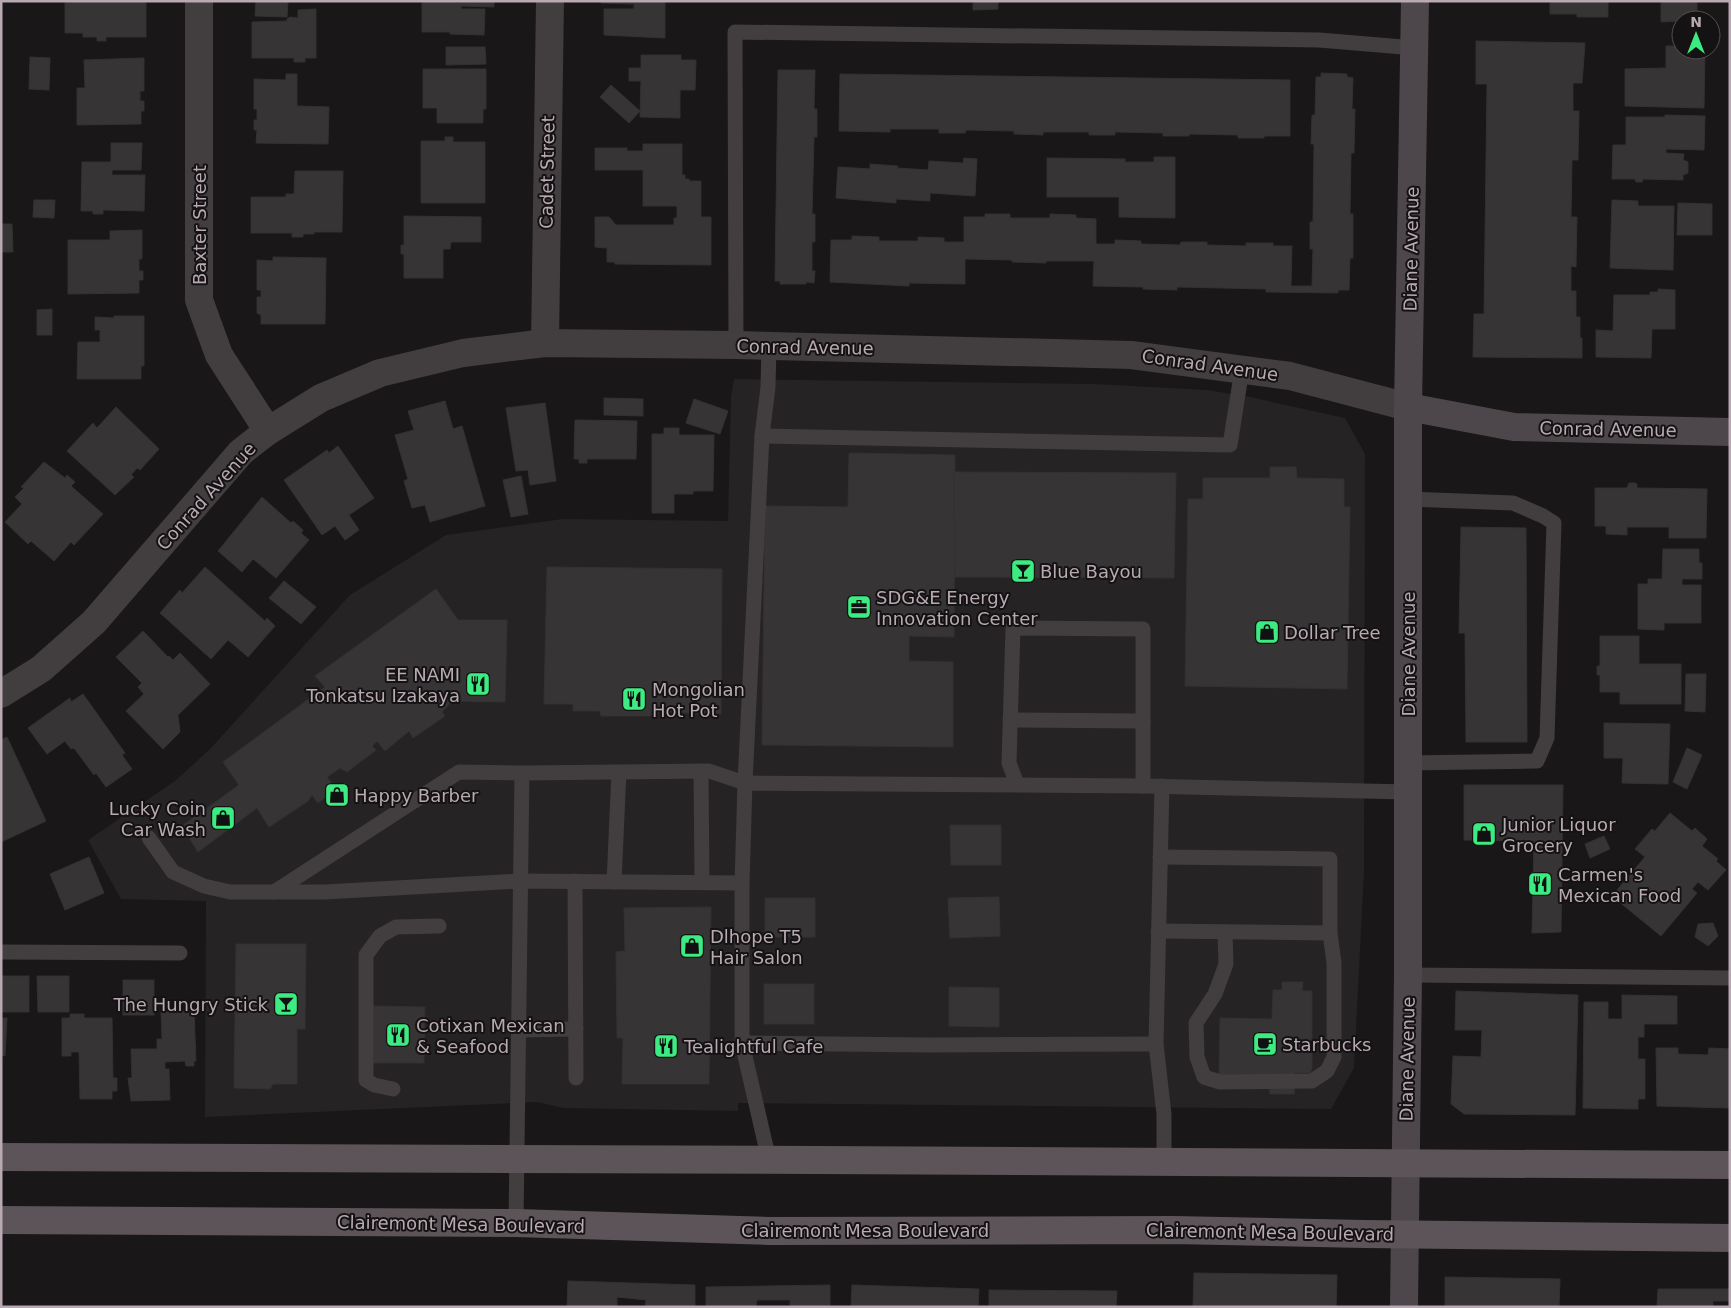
<svg xmlns="http://www.w3.org/2000/svg" width="1731" height="1308" viewBox="0 0 1731 1308" font-family="'DejaVu Sans',sans-serif">
<style>
.built{fill:#252323}
.building{fill:#373435;stroke:#343132}
.lines{fill:none;stroke-linecap:round;stroke-linejoin:round}
.lane{stroke:#423d3f;stroke-width:15}
.street{stroke:#423d3f;stroke-width:28}
.secondary{stroke:#4d464a;stroke-width:28}
.primary{stroke:#5c5458;stroke-width:28}
.labels{text-anchor:middle;dominant-baseline:central;stroke-width:4;stroke-linejoin:round;paint-order:stroke}
.street-label{font-size:18px;fill:#b8a9b2;stroke:#141212}
.poi-label{font-size:18px;fill:#b8a9b2;stroke:#141212;text-anchor:start}
</style>
<rect width="100%" height="100%" fill="#191717"/>
<polygon class="built" points="734,379 1094,384 1207,390 1250,397 1345,418 1365,454 1364,871 1354,1068 1331,1109 738,1103 738,1111 563,1108 537,1102 205,1117 206,901 121,899 88,840 175,781 210,749 350,595 446,535 563,519 728,521 731,397"/>
<g class="building">
<polygon points="146,1 146,37 106,37 106,41 97,41 97,37 83,37 83,33 65,33 65,2"/>
<polygon points="256,1 288,1 287,17 255,16"/>
<polygon points="422,1 494,1 494,7 461,6 461,9 485,9 484,35 450,34 450,32 422,32"/>
<polygon points="601,1 665,1 665,38 604,35 604,9 634,9 634,4 601,3"/>
<polygon points="973,1 998,1 998,9 973,10"/>
<polygon points="1550,1 1608,1 1608,17 1577,17 1577,14 1550,14"/>
<polygon points="1661,1 1697,1 1697,20 1661,22"/>
<polygon points="316,9 316,58 305,58 305,62 294,62 294,58 252,58 252,22 287,21 287,19 290,17 298,18 298,10"/>
<polygon points="1476,41 1585,43 1582,83 1573,83 1573,111 1579,111 1578,160 1572,160 1571,217 1577,217 1576,267 1571,266 1571,291 1576,291 1576,317 1580,317 1580,338 1582,338 1582,358 1473,357 1474,314 1484,314 1487,84 1476,84"/>
<polygon points="1666,46 1681,46 1681,50 1705,50 1704,108 1625,106 1625,69 1666,68"/>
<polygon points="446,47 485,47 486,64 446,65"/>
<polygon points="641,55 681,55 681,60 696,60 695,90 680,90 680,118 640,117 641,81 629,81 629,68 641,68"/>
<polygon points="30,57 50,58 49,90 29,89"/>
<polygon points="144,58 144,91 140,91 140,101 144,101 144,111 141,111 141,124 77,125 77,88 85,88 84,60"/>
<polygon points="423,69 486,69 486,109 483,109 483,123 437,123 437,108 423,108"/>
<polygon points="778,70 815,70 814,109 817,109 817,137 814,137 812,214 815,214 815,242 812,242 812,271 815,271 814,283 806,282 806,284 780,284 780,281 775,281"/>
<polygon points="1321,73 1347,74 1347,77 1353,78 1352,109 1355,109 1354,153 1351,153 1350,214 1353,214 1353,258 1350,258 1349,290 1338,290 1338,293 1266,292 1266,289 1177,287 1177,290 1143,289 1143,287 1093,286 1094,261 1046,261 1046,263 1012,262 1012,260 965,259 965,284 909,283 909,286 830,282 831,240 852,240 852,236 879,237 879,241 918,241 918,237 944,238 944,242 964,242 964,217 985,217 985,214 1010,214 1010,218 1050,218 1050,214 1076,215 1076,218 1096,219 1096,244 1115,244 1115,240 1141,241 1141,244 1180,245 1181,242 1207,242 1207,245 1246,246 1246,243 1273,243 1273,246 1292,246 1291,286 1312,286 1313,249 1310,249 1310,222 1313,222 1314,144 1311,144 1312,115 1315,115 1316,77 1321,77"/>
<polygon points="286,74 297,74 297,106 329,107 328,144 256,143 257,130 254,130 254,120 257,120 257,109 254,109 254,79 286,80"/>
<polygon points="840,74 1290,80 1290,136 1264,136 1264,138 1238,138 1238,135 1189,134 1189,136 1163,136 1163,133 1115,132 1115,135 1089,135 1089,132 1043,132 1043,135 1014,134 1014,131 966,130 965,133 939,133 939,129 890,129 890,132 839,131"/>
<polygon points="611,85 640,111 629,123 600,97"/>
<polygon points="1665,115 1705,116 1704,150 1666,149 1666,153 1684,154 1683,160 1688,162 1688,173 1683,175 1683,180 1643,179 1642,182 1636,182 1635,179 1612,179 1613,145 1626,145 1626,117 1665,117"/>
<polygon points="445,137 453,137 453,142 485,142 485,203 421,203 421,141 445,141"/>
<polygon points="111,143 142,143 141,170 112,170 112,175 145,175 144,211 103,210 103,214 93,214 93,211 81,211 82,162 111,162"/>
<polygon points="643,144 682,144 682,175 685,175 685,179 689,179 689,181 701,181 701,217 711,217 711,265 615,264 615,262 607,262 607,248 595,247 595,217 609,217 616,225 674,225 674,218 677,218 677,206 643,206 643,170 595,170 595,148 627,148 627,151 643,151"/>
<polygon points="1154,157 1175,157 1175,218 1119,217 1119,197 1047,197 1047,158 1125,159 1125,162 1154,162"/>
<polygon points="964,158 977,159 975,196 930,193 930,201 896,199 896,203 836,198 838,167 870,169 870,164 898,166 897,168 928,170 929,161 963,163"/>
<polygon points="295,171 343,171 342,232 314,232 314,234 303,234 303,237 292,237 292,233 251,233 251,197 286,197 286,194 294,194"/>
<polygon points="34,200 55,200 54,218 33,217"/>
<polygon points="1612,200 1638,201 1638,206 1674,206 1673,270 1610,268"/>
<polygon points="1678,203 1712,204 1712,235 1677,235"/>
<polygon points="404,216 481,217 481,242 451,242 450,249 443,249 443,278 404,278 404,254 401,254 401,245 404,245"/>
<polygon points="1,224 12,224 13,252 1,252"/>
<polygon points="142,230 142,259 139,259 139,271 143,271 143,280 139,280 139,293 68,294 68,240 110,240 110,231"/>
<polygon points="273,257 326,258 325,324 261,324 261,315 257,313 257,297 261,297 261,290 257,290 257,260 273,261"/>
<polygon points="1658,289 1675,290 1675,329 1652,329 1651,358 1596,357 1596,330 1613,331 1614,295 1650,295 1650,292 1658,292"/>
<polygon points="52,309 52,335 37,335 37,310"/>
<polygon points="114,316 144,316 144,366 141,366 141,379 77,379 78,342 100,342 100,330 95,330 95,317 114,318"/>
<polygon points="604,398 643,399 643,416 604,415"/>
<polygon points="694,399 728,411 720,434 686,423"/>
<polygon points="445,401 453,429 462,426 485,506 430,522 425,505 412,508 404,481 408,479 395,435 414,430 408,411"/>
<polygon points="545,403 556,481 530,485 528,470 516,471 506,408"/>
<polygon points="116,407 159,449 140,470 137,468 131,475 134,477 115,495 67,451 93,423 97,428"/>
<polygon points="575,420 637,421 636,459 587,459 587,463 579,463 579,459 574,459"/>
<polygon points="664,428 679,428 679,435 714,435 713,491 693,491 693,494 674,494 674,513 652,513 652,434 664,434"/>
<polygon points="338,446 374,498 349,515 359,530 345,540 335,526 322,535 284,480 327,450 329,453"/>
<polygon points="849,453 955,455 954,637 909,636 909,661 953,662 953,747 762,745 765,506 848,507"/>
<polygon points="44,462 65,478 67,475 75,482 71,486 103,514 74,545 71,542 54,561 31,541 28,544 5,522 22,504 15,497 24,488 21,487"/>
<polygon points="1270,467 1296,467 1297,478 1344,479 1344,507 1350,507 1347,689 1185,686 1188,499 1203,499 1203,478 1270,478"/>
<polygon points="954,472 1176,473 1174,578 955,577"/>
<polygon points="521,476 528,514 511,517 503,480"/>
<polygon points="1629,483 1635,483 1637,484 1637,488 1707,489 1706,538 1669,538 1669,527 1627,527 1627,535 1606,534 1606,526 1595,526 1595,488 1627,488"/>
<polygon points="262,497 291,523 293,521 303,530 301,533 309,540 276,578 253,559 242,572 218,551"/>
<polygon points="1461,527 1526,528 1527,742 1466,742 1465,633 1459,633"/>
<polygon points="1663,549 1699,549 1699,563 1702,563 1702,579 1682,579 1682,585 1701,585 1701,623 1664,623 1664,630 1638,629 1638,584 1648,584 1648,579 1662,579"/>
<polygon points="205,567 265,621 267,618 275,626 248,657 228,640 211,659 160,613 180,590 182,593"/>
<polygon points="547,567 722,569 721,714 651,712 651,716 601,716 600,711 573,711 573,704 544,704"/>
<polygon points="284,581 316,607 301,624 269,598"/>
<polygon points="436,589 458,620 507,620 505,702 452,701 442,712 445,716 413,738 409,731 385,751 377,741 372,746 376,750 347,772 340,768 327,777 336,789 318,803 312,795 308,801 269,827 257,808 198,852 182,826 239,785 223,762 325,687 315,676"/>
<polygon points="143,631 168,657 169,656 173,660 180,653 210,684 178,715 180,732 163,749 126,711 144,694 138,687 142,683 116,657"/>
<polygon points="1600,636 1639,636 1639,664 1681,664 1681,704 1620,704 1620,692 1600,692 1600,675 1597,675 1597,666 1600,666"/>
<polygon points="1686,674 1706,674 1705,712 1685,711"/>
<polygon points="83,694 125,753 122,755 132,769 106,787 96,773 94,775 74,748 71,749 65,741 47,754 28,728 70,698 71,702"/>
<polygon points="1604,723 1670,724 1668,784 1622,783 1623,758 1604,758"/>
<polygon points="7,737 46,821 1,842 1,740"/>
<polygon points="1687,748 1702,755 1687,789 1673,782"/>
<polygon points="1464,785 1563,785 1561,932 1532,933 1534,841 1464,840"/>
<polygon points="1670,813 1692,831 1695,828 1707,839 1702,846 1718,859 1716,861 1726,870 1708,890 1698,882 1692,889 1697,893 1661,936 1612,896 1645,857 1635,849 1652,829 1655,831"/>
<polygon points="950,825 1001,825 1001,865 951,865"/>
<polygon points="1604,836 1610,849 1590,858 1585,844"/>
<polygon points="89,857 104,893 65,910 50,874"/>
<polygon points="999,897 1000,936 950,938 948,898"/>
<rect x="765" y="898" width="50" height="39"/>
<polygon points="711,907 709,1084 622,1084 623,1038 617,1038 616,952 625,951 624,908"/>
<polygon points="1713,923 1718,936 1708,946 1695,937 1698,924"/>
<polygon points="236,944 306,944 305,1029 297,1029 297,1084 273,1084 270,1089 234,1088"/>
<rect x="1" y="976" width="28" height="36"/>
<polygon points="37,976 69,976 69,1012 38,1012"/>
<rect x="123" y="980" width="31" height="35"/>
<polygon points="1282,982 1303,982 1302,991 1312,991 1312,1069 1310,1073 1294,1073 1295,1076 1219,1076 1220,1018 1272,1019 1273,990 1282,990"/>
<rect x="764" y="984" width="50" height="40"/>
<polygon points="949,987 999,988 999,1027 949,1026"/>
<polygon points="1456,991 1578,995 1575,1115 1464,1114 1451,1104 1453,1056 1481,1057 1482,1030 1455,1030"/>
<polygon points="1622,995 1677,996 1677,1024 1644,1024 1644,1037 1638,1037 1638,1059 1645,1059 1645,1099 1638,1099 1638,1109 1583,1108 1584,1002 1608,1002 1608,1019 1622,1019"/>
<polygon points="372,1006 425,1007 424,1063 371,1063"/>
<polygon points="194,1011 196,1061 194,1061 194,1066 186,1066 185,1061 165,1062 165,1069 169,1069 170,1100 131,1101 128,1078 132,1078 131,1049 157,1049 157,1039 162,1039 161,1012"/>
<polygon points="70,1014 84,1014 84,1018 112,1018 113,1078 117,1078 117,1091 112,1091 112,1099 80,1099 79,1052 71,1052 71,1056 62,1056 62,1018 70,1018"/>
<polygon points="1,1018 7,1018 5,1056 1,1055"/>
<polygon points="1656,1048 1678,1048 1678,1054 1708,1055 1709,1048 1730,1049 1730,1108 1657,1106"/>
<polygon points="1269,1076 1295,1076 1294,1094 1270,1094"/>
<polygon points="1194,1273 1337,1275 1336,1307 1193,1307"/>
<polygon points="1445,1277 1560,1279 1559,1307 1445,1307"/>
<polygon points="568,1281 695,1285 695,1307 645,1307 646,1300 617,1297 617,1307 567,1307"/>
<polygon points="830,1285 830,1307 790,1307 790,1300 757,1300 756,1307 706,1307 706,1287"/>
<polygon points="852,1285 979,1289 978,1307 851,1307"/>
<polygon points="1658,1289 1730,1289 1730,1307 1730,1301 1713,1301 1713,1307 1657,1307"/>
<polygon points="989,1290 1117,1291 1116,1307 989,1307"/>
</g>
<g class="lines">
<g class="lane">
<polyline points="736,345 735,32 1319,40 1415,48"/>
<polyline points="762,436 1230,445 1242,369"/>
<polyline points="1408,499 1513,503 1543,516 1554,523 1547,738 1537,761 1408,763"/>
<polyline points="1010,720 1143,721"/>
<polyline points="701,771 702,882"/>
<polyline points="1017,784 1009,763 1013,628 1143,629 1143,786"/>
<polyline points="1162,786 1156,1044 1164,1114 1164,1161"/>
<polyline points="149,838 173,872 204,886 230,892 325,892 520,881 742,883"/>
<polyline points="575,881 576,1078"/>
<polyline points="614,882 619,772"/>
<polyline points="274,892 459,772 522,773"/>
<polyline points="1158,931 1330,933 1330,859 1160,857"/>
<polyline points="1225,932 1226,964 1215,994 1196,1023 1197,1057 1204,1077 1220,1082 1312,1081 1327,1071 1334,1057 1334,963 1330,933"/>
<polyline points="1,952 180,953"/>
<polyline points="1408,975 1730,978"/>
<polyline points="519,1030 576,1029"/>
<polyline points="742,1043 929,1045 1156,1044"/>
<polyline points="393,1089 374,1085 366,1080 366,955 380,936 396,927 439,926"/>
<polyline points="769,1160 742,1043 742,883 745,783 1143,786 1408,792"/>
<polyline points="516,1223 522,773 709,771 745,783 762,436 768,387 769,346"/>
</g>
<g class="street">
<polyline points="199,1 199,300 219,355 268,431"/>
<polyline points="545,343 550,1"/>
<polyline points="1,694 41,669 94,622 241,452 268,431 321,398 380,373 463,353 545,343 736,345 1131,355 1290,376 1408,407"/>
</g>
<g class="secondary">
<polyline points="1408,407 1514,427 1730,432"/>
<polyline points="1404,1307 1408,975 1408,407 1415,1"/>
</g>
<g class="primary">
<path d="M1 1157C577 1161 1154 1159 1730 1165"/>
<polyline points="1,1220 516,1223 769,1231 1173,1230 1364,1234 1730,1238"/>
</g>
</g>
<defs>
<symbol id="bar-square" viewBox="-11 -11 22 22"><rect x="-9" y="-9" width="18" height="18" rx="4" fill="#3ceb81" stroke="#141212"/><path d="M-6-5H6L.8 .8V4.5H3.5V6h-7V4.5H-.8V.8Z" fill="#111"/></symbol>
<symbol id="office-square" viewBox="-11 -11 22 22"><rect x="-9" y="-9" width="18" height="18" rx="4" fill="#3ceb81" stroke="#141212"/><path d="M-6-3h4V-5.5h4V-3h4V5H-6ZM-1-4.5V-3h2v-1.5ZM-6 0V1H6V0Z" fill="#111"/></symbol>
<symbol id="shop-square" viewBox="-11 -11 22 22"><rect x="-9" y="-9" width="18" height="18" rx="4" fill="#3ceb81" stroke="#141212"/><path d="M-5-2.5h2.3a2.7 3.5 0 0 1 5.4 0H5L5.5 6h-11ZM-1.5-2.5h3a1.5 2.3 0 0 0-3 0Z" fill="#111"/></symbol>
<symbol id="restaurant-square" viewBox="-11 -11 22 22"><rect x="-9" y="-9" width="18" height="18" rx="4" fill="#3ceb81" stroke="#141212"/><path d="M-5-6h1v4h1v-4h1v4h1v-4h1v5L-1.5 .5V6h-2V.5L-5-1ZM5-6V6H3V1.5H1.5Q1.5-4 5-6Z" fill="#111"/></symbol>
<symbol id="cafe-square" viewBox="-11 -11 22 22"><rect x="-9" y="-9" width="18" height="18" rx="4" fill="#3ceb81" stroke="#141212"/><path d="M-5.5-4.5H6V0H3Q3 3.5 0 3.5H-2.5Q-5.5 3.5-5.5 0ZM3-3.2v2h1.7v-2ZM-6 4.5H4V6H-6Z" fill="#111"/></symbol>
</defs>
<g fill-rule="evenodd">
<use href="#bar-square" x="1009" y="557" width="28" height="28"/>
<use href="#office-square" x="845" y="593" width="28" height="28"/>
<use href="#shop-square" x="1253" y="618" width="28" height="28"/>
<use href="#restaurant-square" x="464" y="670" width="28" height="28"/>
<use href="#restaurant-square" x="620" y="685" width="28" height="28"/>
<use href="#shop-square" x="323" y="781" width="28" height="28"/>
<use href="#shop-square" x="209" y="804" width="28" height="28"/>
<use href="#shop-square" x="1470" y="820" width="28" height="28"/>
<use href="#restaurant-square" x="1526" y="870" width="28" height="28"/>
<use href="#shop-square" x="678" y="932" width="28" height="28"/>
<use href="#bar-square" x="272" y="990" width="28" height="28"/>
<use href="#restaurant-square" x="384" y="1021" width="28" height="28"/>
<use href="#cafe-square" x="1251" y="1030" width="28" height="28"/>
<use href="#restaurant-square" x="652" y="1032" width="28" height="28"/>
</g>
<g class="labels">
<g class="street-label">
<text transform="translate(547 172) rotate(-89)">Cadet Street</text>
<text transform="translate(199 225) rotate(-90)">Baxter Street</text>
<text transform="translate(1411 249) rotate(-89)">Diane Avenue</text>
<text transform="translate(805 347) rotate(1)">Conrad Avenue</text>
<text transform="translate(1210 365) rotate(8)">Conrad Avenue</text>
<text transform="translate(1608 429) rotate(1)">Conrad Avenue</text>
<text transform="translate(206 496) rotate(-48)">Conrad Avenue</text>
<text transform="translate(1408 654) rotate(-90)">Diane Avenue</text>
<text transform="translate(1407 1059) rotate(-89)">Diane Avenue</text>
<text transform="translate(461 1224) rotate(1)">Clairemont Mesa Boulevard</text>
<text x="865" y="1230">Clairemont Mesa Boulevard</text>
<text transform="translate(1270 1232) rotate(1)">Clairemont Mesa Boulevard</text>
</g>
<g class="poi-label">
<text x="1040" y="571">Blue Bayou</text>
<text x="876" y="597">SDG&amp;E Energy<tspan x="876" dy="21">Innovation Center</tspan></text>
<text x="1284" y="632">Dollar Tree</text>
<text x="460" y="674" text-anchor="end">EE NAMI<tspan x="460" dy="21">Tonkatsu Izakaya</tspan></text>
<text x="652" y="689">Mongolian<tspan x="652" dy="21">Hot Pot</tspan></text>
<text x="354" y="795">Happy Barber</text>
<text x="206" y="808" text-anchor="end">Lucky Coin<tspan x="206" dy="21">Car Wash</tspan></text>
<text x="1502" y="824">Junior Liquor<tspan x="1502" dy="21">Grocery</tspan></text>
<text x="1558" y="874">Carmen's<tspan x="1558" dy="21">Mexican Food</tspan></text>
<text x="710" y="936">Dlhope T5<tspan x="710" dy="21">Hair Salon</tspan></text>
<text x="268" y="1004" text-anchor="end">The Hungry Stick</text>
<text x="416" y="1025">Cotixan Mexican<tspan x="416" dy="21">&amp; Seafood</tspan></text>
<text x="1282" y="1044">Starbucks</text>
<text x="684" y="1046">Tealightful Cafe</text>
</g>
</g>
<rect width="1731" height="1308" fill="none" stroke="#b8a9b2" stroke-width="5"/>
<g transform="translate(1696 35)"><circle r="24" fill="#141212" stroke="#564e52"/>
<path d="M0-4L9 19L0 12L-9 19Z" fill="#3ceb81"/>
<text y="-8" font-size="14" font-weight="bold" text-anchor="middle" fill="#b8a9b2">N</text>
</g>
</svg>
